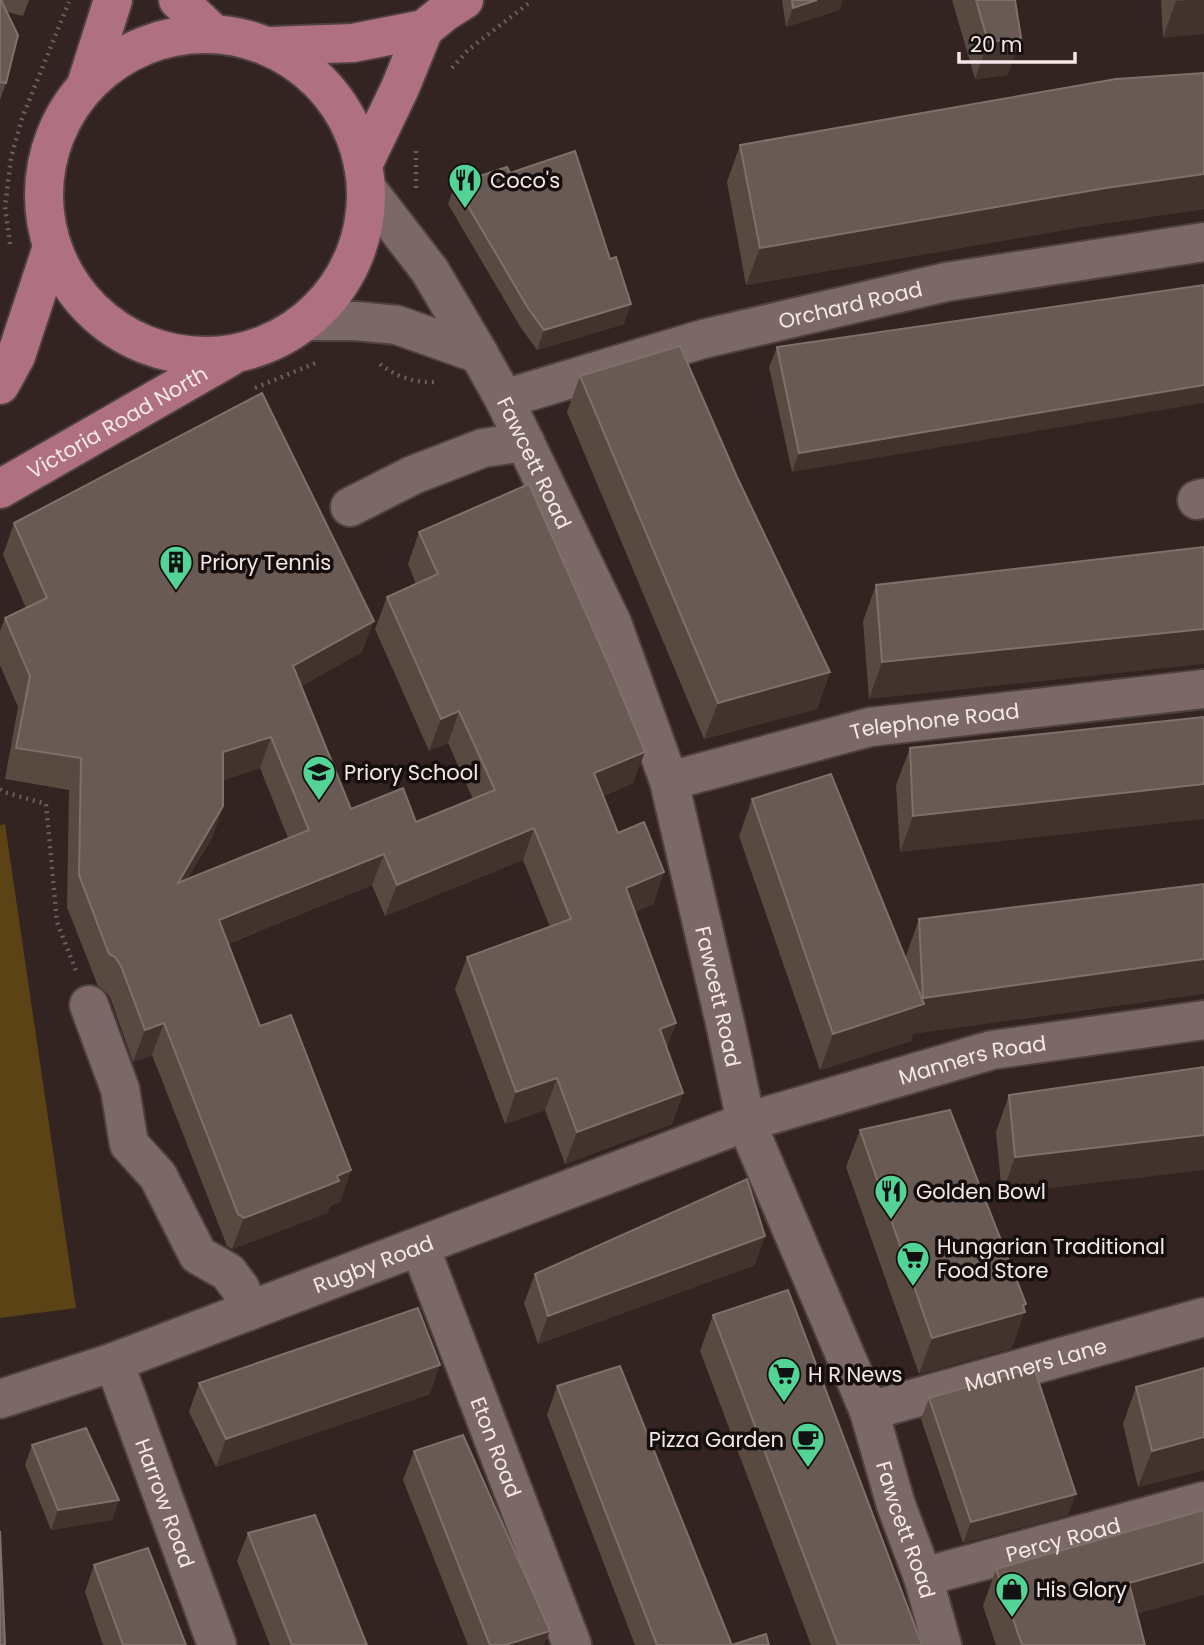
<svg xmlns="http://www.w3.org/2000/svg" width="1204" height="1645" viewBox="0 0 1204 1645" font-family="Poppins,sans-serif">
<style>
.pitch{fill:#5c4315}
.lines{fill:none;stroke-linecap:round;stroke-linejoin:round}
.minor-casing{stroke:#4e413f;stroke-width:42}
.major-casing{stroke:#4e413f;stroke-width:42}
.path{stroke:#6d5e5d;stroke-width:4.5;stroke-dasharray:2 5;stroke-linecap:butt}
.minor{stroke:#7c6967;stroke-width:38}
.major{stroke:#af7081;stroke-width:38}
.wall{fill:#584a41;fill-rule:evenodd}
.shaded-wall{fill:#42332d}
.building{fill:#695b53;stroke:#7e716a;stroke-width:2;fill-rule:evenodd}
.labels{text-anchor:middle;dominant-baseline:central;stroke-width:7;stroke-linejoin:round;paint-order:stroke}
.poi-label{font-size:21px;fill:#f4e8e7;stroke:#150e0d;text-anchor:start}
.street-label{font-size:21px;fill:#f4e8e7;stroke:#150e0d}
</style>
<rect width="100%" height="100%" fill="#332321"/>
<polygon class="pitch" points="5,824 76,1308 0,1318 0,825"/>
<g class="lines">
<defs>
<g id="minor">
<path id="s1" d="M367 189 430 271 479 354 504 399 612 623 669 781 726 1027 746 1122 869 1411 896 1505 923 1577 942 1645"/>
<polyline points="307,321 356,321 397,325 479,354"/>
<path id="s2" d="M504 399 703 339 946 282 1204 242"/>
<polyline points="1197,500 1204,498"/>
<polyline points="350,507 413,475 483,448 525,442"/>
<path id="s3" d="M669 781 870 727 1204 689"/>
<polyline points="89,1005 120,1089 129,1144 158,1176 198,1255 228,1272 240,1288 249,1311"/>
<path id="s4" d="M420 1247 572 1645"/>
<path id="s5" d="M114 1362 217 1645"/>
<path id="s6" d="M0 1399 114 1362 746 1122 992 1050 1204 1020"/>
<path id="s7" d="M869 1411 1204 1317"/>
<path id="s8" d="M923 1577 1204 1501"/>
</g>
<g id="major">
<polyline points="178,0 213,33"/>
<circle cx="205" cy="195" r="161"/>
<polyline points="270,46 353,43 424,29 445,12 464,0"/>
<polyline points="86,85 113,0"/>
<polyline points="363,165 400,88 424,29"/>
<polyline points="0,385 16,356 52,247"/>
<path id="s9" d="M0 489 230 357"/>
</g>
</defs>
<use href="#minor" class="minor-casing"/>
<use href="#major" class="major-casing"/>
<g class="path">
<polyline points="452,68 468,50 529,3 527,0"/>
<polyline points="416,188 416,148"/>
<polyline points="10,244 5,207 11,158 22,118 69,2"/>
<path d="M380 364C395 376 414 383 434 382"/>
<polyline points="255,388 318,362"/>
<polyline points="0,789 4,792 46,804 57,922 76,971"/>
</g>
<use href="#minor" class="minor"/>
<use href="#major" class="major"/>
</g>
<g class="wall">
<polygon points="0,0 29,0 23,16 7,12 6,83 0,100"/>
<polygon points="782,0 843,0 839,10 786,27"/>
<polygon points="952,0 1015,0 1008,75 975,79"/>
<polygon points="1161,0 1204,0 1163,38"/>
<polygon points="1204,73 1204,209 1093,225 746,285 727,182 740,145"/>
<polygon points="510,173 624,324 537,350 521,328 448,204 455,184"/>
<polygon points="1204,285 792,472 769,367 777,347"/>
<polygon points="580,376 830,672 817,709 704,739 567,412"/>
<path d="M14 523 362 652 301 686 351 809 416 822 473 799 448 743 429 751 375 629 387 597 416 584 408 564 419 532 633 783 603 796 618 833 664 872 653 904 635 912 676 1023 667 1047 683 1093 672 1124 565 1164 545 1110 505 1124 455 989 467 957 550 927 523 860 385 916 372 885 228 944 260 1026 351 1170 340 1202 330 1206 327 1213 232 1249 227 1246 152 1055 133 1062 110 997 103 989 98 986 67 907 69 790 5 779 18 707 0 665V631L5 618 26 608 3 555ZM260 768 288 838 187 879 212 838 223 806V780Z"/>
<polygon points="1204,547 869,699 863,621 876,585"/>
<polygon points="1204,717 900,852 896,785 910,748"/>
<polygon points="752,799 906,958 906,956 919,919 1204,884 913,1034 911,1041 820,1070 739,836"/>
<polygon points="1204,1067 1002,1194 996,1132 1009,1095"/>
<polygon points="860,1130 1012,1348 919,1374 846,1167"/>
<polygon points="755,1265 538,1344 524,1303 535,1274"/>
<polygon points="713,1315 922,1645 811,1645 700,1351"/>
<polygon points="1204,1368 1204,1470 1138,1487 1123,1424 1136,1387"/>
<polygon points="199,1383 430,1394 216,1467 189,1412"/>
<polygon points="557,1386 732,1645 769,1645 635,1645 547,1415"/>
<polygon points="929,1398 1068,1515 963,1543 921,1419"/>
<polygon points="32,1445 119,1500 112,1520 51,1530 25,1465"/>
<polygon points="414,1451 544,1645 468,1645 403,1480"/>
<polygon points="248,1533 367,1645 270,1645 237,1561"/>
<polygon points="94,1565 186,1645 103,1645 85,1592"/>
<polygon points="996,1569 1136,1614 1145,1645 996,1645 983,1606"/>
</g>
<g class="shaded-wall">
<polygon points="817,0 843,0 839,10 786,27 793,8"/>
<polygon points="1189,0 1204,0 1204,34 1163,38 1176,1"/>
<polygon points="1021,38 1008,75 975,79 988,42"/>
<polygon points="1204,174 1204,209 1093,225 746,285 760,248 1106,188"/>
<polygon points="631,304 624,324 537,350 544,330"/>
<polygon points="1204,385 1204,403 792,472 799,453"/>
<polygon points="374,621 362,652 281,698 293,666"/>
<polygon points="1204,629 1204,664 869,699 882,662"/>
<polygon points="830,672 817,709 704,739 718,703"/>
<polygon points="459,711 448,743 429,751 441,719"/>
<polygon points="271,737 260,768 212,783 223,752"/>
<polygon points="645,752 633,783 582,804 594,773"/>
<polygon points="1204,784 1204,819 900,852 913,816"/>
<polygon points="223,806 212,838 166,915 178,883"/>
<polygon points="534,828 523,860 385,916 397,885"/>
<polygon points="384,854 372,885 207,952 219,920"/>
<polygon points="664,872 653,904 615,920 626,888"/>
<polygon points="1204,959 1204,994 913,1034 911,1041 820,1070 833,1034 920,1005 923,998"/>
<polygon points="164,1023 152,1055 133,1062 145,1030"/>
<polygon points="676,1023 664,1055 660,1029"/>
<polygon points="557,1078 545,1110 505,1124 516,1092"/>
<polygon points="683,1093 672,1124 565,1164 577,1132"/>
<polygon points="1204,1135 1204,1170 1002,1194 1015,1157"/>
<polygon points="351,1170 340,1202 330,1206 327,1213 232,1249 244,1218 337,1176"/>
<polygon points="765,1236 755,1265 538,1344 548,1316"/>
<polygon points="1026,1304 1024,1312 1025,1312 1012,1348 919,1374 932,1338"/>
<polygon points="440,1365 430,1394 216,1467 226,1439"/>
<polygon points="1204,1437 1204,1470 1138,1487 1152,1451"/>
<polygon points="1076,1494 1068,1515 963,1543 971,1522"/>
<polygon points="119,1500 112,1520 51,1530 58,1510"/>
<polygon points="1204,1562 1204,1595 1115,1620 1129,1583"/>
<polygon points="550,1631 544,1645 505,1645"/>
</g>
<g class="building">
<polygon points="0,0 1,0 18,35 6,83 0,82"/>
<polygon points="792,0 817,0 793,8"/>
<polygon points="976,0 1015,0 1021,38 988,42"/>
<polygon points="1204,73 1204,174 1106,188 760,248 740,145 1116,79"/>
<polygon points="575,151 610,259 616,257 631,304 544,330 528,308 455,184 507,167 510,173"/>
<polygon points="1204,285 1204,385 799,453 777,347"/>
<polygon points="680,346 737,477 830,672 718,703 580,376"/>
<path d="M262 393 374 621 293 666 351 809 403 788 416 822 495 790 459 711 441 719 387 597 438 574 419 532 529 484 615 679 645 752 594 773 618 833 644 822 664 872 626 888 676 1023 660 1029 683 1093 577 1132 557 1078 516 1092 467 957 571 919 534 828 397 885 384 854 219 920 260 1026 291 1015 351 1170 337 1176 339 1181 244 1218 238 1214 164 1023 145 1030 121 966 115 957 109 954 79 875 81 758 16 748 30 676 5 618 47 598 14 523ZM271 737 309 830 178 883 223 806V752Z"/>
<polygon points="1204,547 1204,629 882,662 876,585"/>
<polygon points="1204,717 1204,784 913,816 910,748"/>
<polygon points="831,774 924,1004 833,1034 752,799"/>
<polygon points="1204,884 1204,959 923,998 919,919"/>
<polygon points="1204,1067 1204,1135 1015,1157 1009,1095"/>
<polygon points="950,1110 1026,1304 1023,1305 1025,1312 932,1338 860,1130"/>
<polygon points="747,1179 765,1236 548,1316 535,1274"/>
<polygon points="788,1290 922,1645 838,1645 713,1315"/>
<polygon points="418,1308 440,1365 226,1439 199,1383"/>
<polygon points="620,1366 732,1645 766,1634 769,1645 657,1645 557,1386"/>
<polygon points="1034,1368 1076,1494 971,1522 929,1398"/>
<polygon points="1204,1368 1204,1437 1152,1451 1136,1387"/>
<polygon points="86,1428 119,1500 58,1510 32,1445"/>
<polygon points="463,1435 550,1631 505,1645 490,1645 414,1451"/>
<polygon points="1204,1510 1204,1562 1129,1583 1145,1645 1022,1645 996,1569"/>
<polygon points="315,1515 367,1645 292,1645 248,1533"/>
<polygon points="0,1531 5,1645 0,1645"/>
<polygon points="148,1548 186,1645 123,1645 94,1565"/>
</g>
<defs>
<symbol id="restaurant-pin" viewBox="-11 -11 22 30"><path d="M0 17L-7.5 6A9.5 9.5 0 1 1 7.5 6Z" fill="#53d396" stroke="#150e0d"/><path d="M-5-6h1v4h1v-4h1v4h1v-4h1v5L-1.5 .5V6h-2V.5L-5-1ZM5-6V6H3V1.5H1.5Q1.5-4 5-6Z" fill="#111"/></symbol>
<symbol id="building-pin" viewBox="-11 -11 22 30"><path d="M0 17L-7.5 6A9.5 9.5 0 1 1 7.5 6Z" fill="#53d396" stroke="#150e0d"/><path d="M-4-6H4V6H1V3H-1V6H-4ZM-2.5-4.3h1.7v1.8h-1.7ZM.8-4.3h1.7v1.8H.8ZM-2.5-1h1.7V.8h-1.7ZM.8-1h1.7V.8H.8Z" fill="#111"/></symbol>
<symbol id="school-pin" viewBox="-11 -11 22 30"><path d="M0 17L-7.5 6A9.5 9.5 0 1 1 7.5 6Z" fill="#53d396" stroke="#150e0d"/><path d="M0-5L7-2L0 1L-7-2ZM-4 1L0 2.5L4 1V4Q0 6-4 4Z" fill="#111"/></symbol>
<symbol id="supermarket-pin" viewBox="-11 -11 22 30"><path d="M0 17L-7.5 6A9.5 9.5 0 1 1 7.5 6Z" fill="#53d396" stroke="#150e0d"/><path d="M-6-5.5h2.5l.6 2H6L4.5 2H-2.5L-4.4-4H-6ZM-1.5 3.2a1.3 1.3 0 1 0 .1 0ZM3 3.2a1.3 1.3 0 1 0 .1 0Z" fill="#111"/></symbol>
<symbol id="cafe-pin" viewBox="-11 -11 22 30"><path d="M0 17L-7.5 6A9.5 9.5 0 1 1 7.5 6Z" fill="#53d396" stroke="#150e0d"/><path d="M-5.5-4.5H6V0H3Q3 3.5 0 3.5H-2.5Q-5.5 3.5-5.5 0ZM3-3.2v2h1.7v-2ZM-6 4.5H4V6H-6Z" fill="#111"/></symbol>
<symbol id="shop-pin" viewBox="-11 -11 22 30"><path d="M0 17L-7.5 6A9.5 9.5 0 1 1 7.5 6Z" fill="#53d396" stroke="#150e0d"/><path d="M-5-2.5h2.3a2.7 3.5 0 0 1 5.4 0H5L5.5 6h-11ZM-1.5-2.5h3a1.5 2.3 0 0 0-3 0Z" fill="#111"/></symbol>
</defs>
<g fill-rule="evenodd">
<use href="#restaurant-pin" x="446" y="161" width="38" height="52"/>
<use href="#building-pin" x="157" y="543" width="38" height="52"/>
<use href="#school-pin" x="300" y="753" width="38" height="52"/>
<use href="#restaurant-pin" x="872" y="1172" width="38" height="52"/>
<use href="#supermarket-pin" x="894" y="1239" width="38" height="52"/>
<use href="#supermarket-pin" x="765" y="1355" width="38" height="52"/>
<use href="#cafe-pin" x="789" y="1420" width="38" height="52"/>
<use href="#shop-pin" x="993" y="1570" width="38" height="52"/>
</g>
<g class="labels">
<g class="poi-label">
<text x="490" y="180">Coco's</text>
<text x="200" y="562">Priory Tennis</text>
<text x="344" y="772">Priory School</text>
<text x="916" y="1191">Golden Bowl</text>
<text x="937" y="1246">Hungarian Traditional<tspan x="937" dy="24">Food Store</tspan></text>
<text x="808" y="1374">H R News</text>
<text x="784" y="1439" text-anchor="end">Pizza Garden</text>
<text x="1036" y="1589">His Glory</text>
</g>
<g class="street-label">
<text stroke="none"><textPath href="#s2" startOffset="359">Orchard Road</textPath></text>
<text stroke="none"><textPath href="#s9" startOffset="135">Victoria Road North</textPath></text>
<text stroke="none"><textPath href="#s1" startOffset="322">Fawcett Road</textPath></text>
<text stroke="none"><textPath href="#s3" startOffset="273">Telephone Road</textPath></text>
<text stroke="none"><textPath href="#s1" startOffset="889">Fawcett Road</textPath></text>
<text stroke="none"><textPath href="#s6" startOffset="1031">Manners Road</textPath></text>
<text stroke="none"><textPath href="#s6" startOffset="397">Rugby Road</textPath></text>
<text stroke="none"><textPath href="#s7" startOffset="173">Manners Lane</textPath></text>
<text stroke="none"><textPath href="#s4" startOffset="214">Eton Road</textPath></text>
<text stroke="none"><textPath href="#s5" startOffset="150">Harrow Road</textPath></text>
<text stroke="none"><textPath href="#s1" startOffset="1456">Fawcett Road</textPath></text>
<text stroke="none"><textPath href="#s8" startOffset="145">Percy Road</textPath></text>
</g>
</g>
<path d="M959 52v10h116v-10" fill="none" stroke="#f4e8e7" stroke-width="3.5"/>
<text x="970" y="52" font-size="21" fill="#f4e8e7" stroke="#150e0d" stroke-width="5" paint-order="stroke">20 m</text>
</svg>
